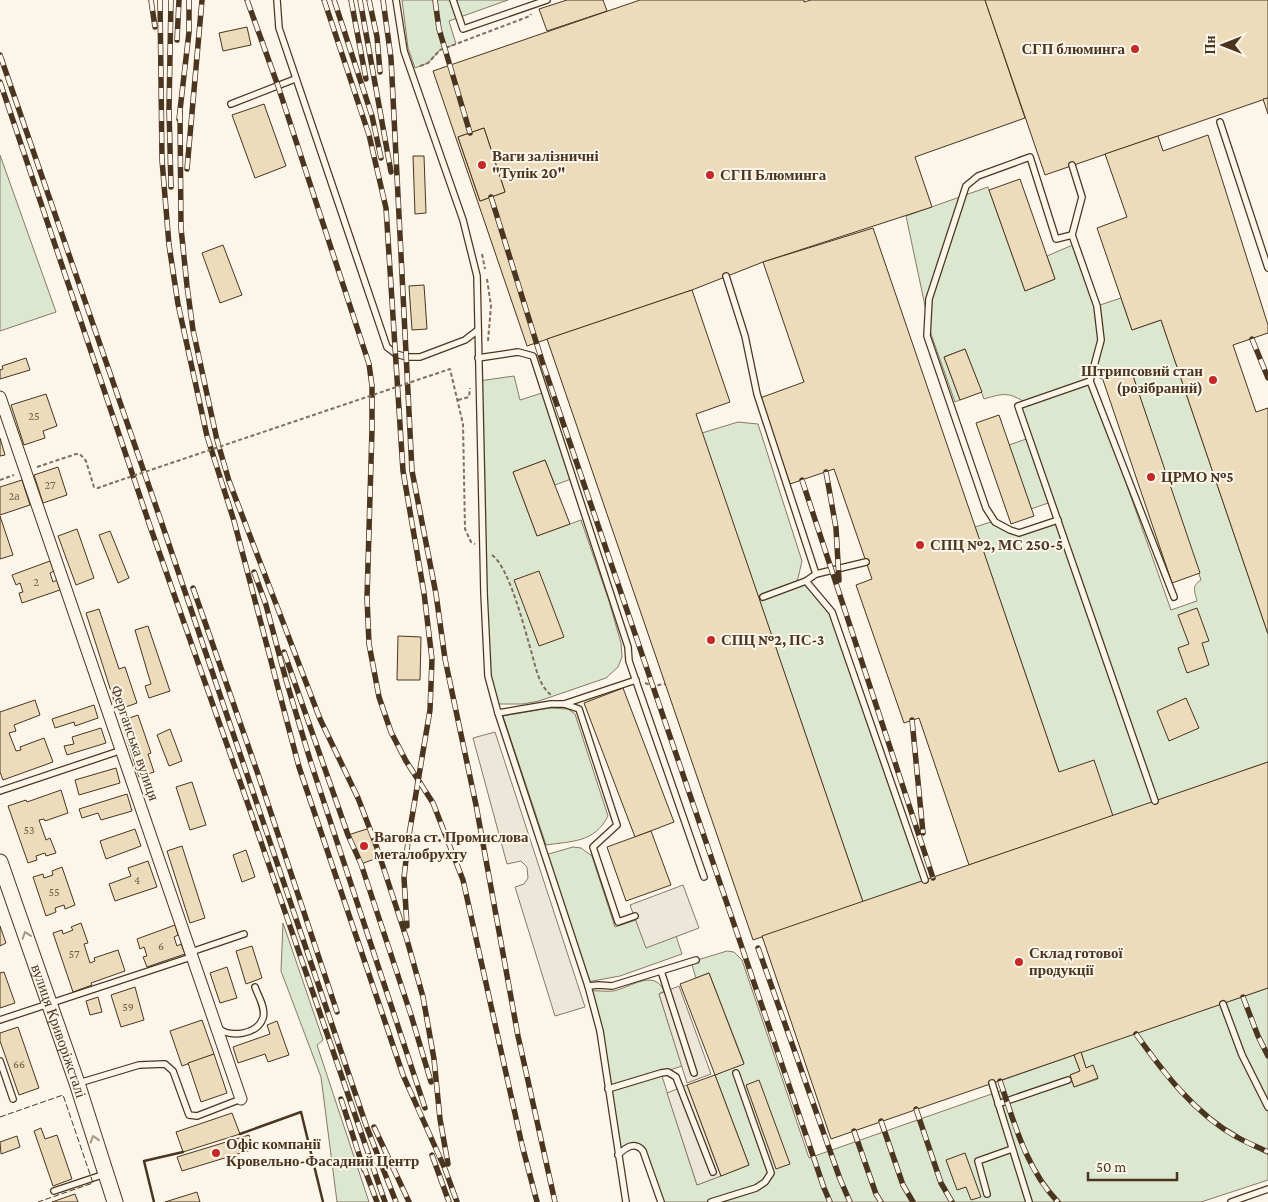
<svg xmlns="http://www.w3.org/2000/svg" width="1268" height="1202" viewBox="0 0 1268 1202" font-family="'Crimson Pro',serif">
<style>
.green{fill:#dce7d0;stroke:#887966;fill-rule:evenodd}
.parking{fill:#ede7d9;stroke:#887966}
.building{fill:#ecdcbc;stroke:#4a3520;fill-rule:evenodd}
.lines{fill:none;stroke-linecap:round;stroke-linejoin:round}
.service-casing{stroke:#4a3520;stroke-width:8}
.minor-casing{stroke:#4a3520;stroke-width:13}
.secondary-casing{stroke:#4a3520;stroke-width:17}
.path{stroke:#7f6f5c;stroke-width:2;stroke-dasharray:4 2.5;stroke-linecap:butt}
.service{stroke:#fbf6e9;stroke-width:5.5}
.minor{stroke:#fbf6e9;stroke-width:11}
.secondary{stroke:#fbf6e9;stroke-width:15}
.rail-casing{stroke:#4a3520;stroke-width:5.5}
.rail{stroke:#fbf6e9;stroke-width:4;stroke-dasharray:11;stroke-linecap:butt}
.path-bridge{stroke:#7f6f5c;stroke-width:2;stroke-dasharray:4 2.5;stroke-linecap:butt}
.fence{stroke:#4a3520;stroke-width:1;stroke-dasharray:6 2.5;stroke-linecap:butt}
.wall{stroke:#4a3520;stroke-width:2.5}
.oneway{stroke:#a29684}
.poi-dot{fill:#c62828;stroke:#fbf6e9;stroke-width:2}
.labels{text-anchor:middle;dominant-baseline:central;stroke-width:4;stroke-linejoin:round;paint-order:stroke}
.number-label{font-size:12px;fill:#725f47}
.poi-label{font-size:15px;font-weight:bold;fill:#4a3520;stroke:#fbf6e9;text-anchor:start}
.street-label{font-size:15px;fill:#4a3520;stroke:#fbf6e9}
</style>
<rect width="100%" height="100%" fill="#fbf6e9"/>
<g class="green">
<polygon points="402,0 508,0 449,21 456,44 440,50 428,63 415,68 408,48"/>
<polygon points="0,155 56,312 0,331"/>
<path d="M988 187 1025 291 1055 279 1047 256 1075 244 1097 306 1121 298 1132 330 1161 320 1268 634V762L1113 816 1059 772 975 527 994 521 1019 533 1058 520 1051 502 1031 509 1009 445 1029 438 1018 406 1026 403C1009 392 1004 393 984 399L965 349 944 357 960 400 955 402 931 334 906 216ZM1131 370 1201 580C1191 586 1195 592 1197 601L1171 610 1090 381 1093 374 1103 380Z"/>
<polygon points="514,376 520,400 542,393 571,479 555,485 545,460 513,472 537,536 581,520 609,601 621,643 622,657 618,667 606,678 539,701 523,704 495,704 488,676 479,381"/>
<polygon points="738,422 758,424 802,561 798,578 795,584 806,581 832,612 925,880 863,902 702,433"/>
<path d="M550 708 568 709 575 714 608 816C594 843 572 841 546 845L503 716Z"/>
<polygon points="573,847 581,848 592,856 615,927 636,920 646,947 676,936 682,954 620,976 587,982 545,855"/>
<polygon points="283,923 323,1040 317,1045 369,1202 337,1202 321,1077 281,971"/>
<path d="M727 951 734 952 742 960 809 1158 1003 1090 1000 1081 1074 1055 1080 1071 1070 1075 1074 1087 1098 1079 1093 1065 1086 1068 1081 1052 1268 988V1180L1201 1202H661L643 1151 636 1146 618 1155 608 1089 589 991C597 990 605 992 613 991 630 988 654 968 664 991L659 994 682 1066 661 1073 697 1185 749 1165 715 1075 744 1063 709 973 696 978 691 962Z"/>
</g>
<g class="parking">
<polygon points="495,732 585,1007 555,1016 515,887 524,884 528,878 527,867 521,861 507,864 473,738"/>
<polygon points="683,885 699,928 646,948 630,905"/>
<polygon points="679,986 711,1074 687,1083 659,994"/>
<polygon points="687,1085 721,1176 697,1185 667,1093"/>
</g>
<g class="building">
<polygon points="567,0 603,0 607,11 547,31 539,9"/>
<path d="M640 0H804V2L811 0H985L1025 118 915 157 932 207 763 262 692 290 527 346 433 71ZM484 128 505 192 480 201 458 137Z"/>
<polygon points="985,0 1268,0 1268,98 1045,175"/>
<polygon points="247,27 251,45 223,51 219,33"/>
<polygon points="1268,98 1268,114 1263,99"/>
<polygon points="264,104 286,166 255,178 232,115"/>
<polygon points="484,128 505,192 480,201 458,137"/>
<polygon points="1208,135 1268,325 1268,333 1233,345 1256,412 1268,408 1268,634 1161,320 1132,330 1097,228 1127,217 1105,154 1158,136 1163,151"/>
<polygon points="413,156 424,156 426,213 415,214"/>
<polygon points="1020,179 1055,279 1025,291 989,190"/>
<polygon points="873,228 1059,772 1094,760 1113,816 969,865 919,718 904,723 856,585 872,579 834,469 790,484 760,398 804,382 763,262"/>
<polygon points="223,245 242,295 220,303 202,253"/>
<polygon points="424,285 427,329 412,330 409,286"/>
<polygon points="692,290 730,402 696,414 863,902 753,940 547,339"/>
<polygon points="965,349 982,392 960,400 944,357"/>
<polygon points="26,358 30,370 0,379 0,370 3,369 2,366"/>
<polygon points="1131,370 1200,573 1172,583 1103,380"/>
<polygon points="46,394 57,426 43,431 45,438 24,445 11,405"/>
<polygon points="999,415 1034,516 1011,524 976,423"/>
<polygon points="0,438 5,455 0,456"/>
<polygon points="545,460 570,524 537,536 513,472"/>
<polygon points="58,467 67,495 43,503 34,475"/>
<polygon points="22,480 30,505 0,515 0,487"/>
<polygon points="0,516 13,555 0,559"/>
<polygon points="77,529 94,578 76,585 58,536"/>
<polygon points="110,531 129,578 118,583 99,535"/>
<polygon points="50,561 54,571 50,573 53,582 57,580 60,590 22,603 19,593 23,592 20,583 16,585 12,575"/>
<polygon points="539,571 564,637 539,646 514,580"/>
<polygon points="1197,608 1209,641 1202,643 1209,665 1187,673 1178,648 1189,644 1178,615"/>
<polygon points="99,609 119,669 125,667 137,703 117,710 86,613"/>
<polygon points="148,626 170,691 149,698 145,686 151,684 135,630"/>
<polygon points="398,636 421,637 420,680 397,680"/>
<polygon points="623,688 674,822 635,837 584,703"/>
<polygon points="1186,698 1199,728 1169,741 1157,711"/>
<polygon points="35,700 40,715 14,725 16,731 9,733 16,751 21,750 20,747 44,738 53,762 3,780 0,772 0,712"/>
<polygon points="94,705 98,718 75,726 74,722 55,728 52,719"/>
<polygon points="138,715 151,753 148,754 154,772 139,777 121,721"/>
<polygon points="101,728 106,743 67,755 64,746 74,744 72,737"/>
<polygon points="170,729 182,761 169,766 157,735"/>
<polygon points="1268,762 1268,988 831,1139 762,936"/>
<polygon points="116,768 120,783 79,795 75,780"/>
<polygon points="192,782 206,825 190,830 176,787"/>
<polygon points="61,790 68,813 45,821 44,819 39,820 46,840 50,838 56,853 46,856 45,853 36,856 37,860 28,863 8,806 26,800 27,802"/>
<polygon points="127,794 132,811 101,820 98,813 82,818 79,809"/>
<polygon points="370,828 380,857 361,864 348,835"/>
<polygon points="135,829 141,846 106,859 100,841"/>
<polygon points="651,831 671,885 626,901 607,847"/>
<polygon points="182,846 205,918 190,923 167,851"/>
<polygon points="246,850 255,877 242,882 233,855"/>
<polygon points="148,861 157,887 115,901 109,884 131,876 128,868"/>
<polygon points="62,867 75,905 65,909 64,905 55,908 56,912 46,916 33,877 43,874 44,878 53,875 52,871"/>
<polygon points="81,923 88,943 84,944 90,963 95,961 94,958 118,950 125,971 91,983 92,985 73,992 53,933 62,930 63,934 73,930 71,927"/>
<polygon points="175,925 178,935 174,937 177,946 181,944 185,954 147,967 143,957 147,956 144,947 140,949 137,939"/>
<polygon points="0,926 6,943 0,946"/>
<polygon points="252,946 262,978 246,984 236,951"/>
<polygon points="227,967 237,998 220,1003 210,973"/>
<polygon points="4,972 15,1003 0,1008 0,973"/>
<polygon points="709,973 744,1064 715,1075 680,984"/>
<polygon points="135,987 144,1020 121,1027 111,995"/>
<polygon points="98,997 102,1012 90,1015 86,1001"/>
<polygon points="202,1020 214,1054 182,1066 170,1031"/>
<polygon points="277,1021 289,1055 268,1062 265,1054 238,1063 233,1047 270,1034 267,1025"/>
<polygon points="18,1027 39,1088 19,1095 0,1041 0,1033"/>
<polygon points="1081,1052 1086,1068 1093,1065 1098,1078 1074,1087 1070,1075 1080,1071 1074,1055"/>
<polygon points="214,1054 227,1093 201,1102 188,1063"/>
<polygon points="715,1075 749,1165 721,1176 687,1085"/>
<polygon points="759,1080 790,1164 776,1169 746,1085"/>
<polygon points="232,1113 240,1134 183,1152 176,1132"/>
<polygon points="41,1128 45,1139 57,1135 72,1179 53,1186 34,1131"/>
<polygon points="249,1135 254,1149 182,1171 177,1157"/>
<polygon points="17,1136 20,1147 1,1154 0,1142"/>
<polygon points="965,1153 981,1197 971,1200 966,1187 957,1190 946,1160"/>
<polygon points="197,1192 200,1202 165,1202"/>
<polygon points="75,1194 78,1202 52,1202"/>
</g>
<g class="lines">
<defs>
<g id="service">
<polyline points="277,0 279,28 387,347 396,354 407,357 420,357 465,340 478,330"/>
<polyline points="396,0 404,51 463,220 477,276 484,593 488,676 498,713 551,704 564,704 579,709 617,825 593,847 618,922 635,916"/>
<polyline points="453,0 463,29 547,0"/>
<polyline points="231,104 295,79"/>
<polyline points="1220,122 1268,268"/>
<polyline points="1072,165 1082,197 1072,235 1097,306 1101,340 1090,381 1174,597"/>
<polyline points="726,276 745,336 757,394 816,574"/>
<polyline points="478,358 518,352 533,356 628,647 629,661 704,877"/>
<polyline points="1090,381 1018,406 1155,801"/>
<polyline points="1058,520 1019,533 1010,530 995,522 986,508 927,336 929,299 966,186 978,176 1030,157 1056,239 1072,235"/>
<polyline points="806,581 816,574 866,562"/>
<polyline points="763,597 806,581 832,612 925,880"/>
<polyline points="564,704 636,680"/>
<polyline points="498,713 588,986 599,985 612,986 696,960"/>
<polyline points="0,791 122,750"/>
<polyline points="661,971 694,1073"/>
<polyline points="588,986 600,1031 626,1202"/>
<polyline points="1223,1004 1242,1055 1268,1107"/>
<polyline points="0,1020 188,958 191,952 244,934"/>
<path d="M218 1028C230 1038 257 1035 263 1018 266 1008 258 996 255 987"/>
<polyline points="0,1061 13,1099"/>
<polyline points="79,1083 139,1065 165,1064 173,1071 189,1115 197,1116 241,1099"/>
<polyline points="992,1083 1029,1202"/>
<polyline points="608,1089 661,1073 668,1072 676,1077 713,1172"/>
<polyline points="998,1104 1068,1080"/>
<path d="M618 1155C626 1147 635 1141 643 1151L661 1202"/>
<polyline points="54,1191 105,1174"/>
<polyline points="987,1194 978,1161 1012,1149"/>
<polyline points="711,1202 756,1188 765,1182 771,1173 736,1073"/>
<polyline points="1231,1202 1268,1189"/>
</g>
<polyline id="minor" points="0,397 241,1099"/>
<g id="secondary">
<path id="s1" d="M0 862 77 1083 115 1202"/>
</g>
</defs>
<use href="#service" class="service-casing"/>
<use href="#minor" class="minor-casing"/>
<use href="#secondary" class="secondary-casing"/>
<g class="path">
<polyline points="420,66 428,63 440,50 530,16 531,14"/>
<polyline points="482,254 485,269"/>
<polyline points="487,279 491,306 488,341"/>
<polyline points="429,376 450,369 463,424 465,529 471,542 475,544"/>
<polyline points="458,400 469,397 470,388"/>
<polyline points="37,467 76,454 80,454 86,461 94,487 98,488 115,482"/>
<polyline points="0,480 14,475"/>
<path d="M492 555C510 568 525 631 532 654 536 669 539 685 551 695"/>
<polyline points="645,683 653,686 665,684"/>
</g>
<use href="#service" class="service"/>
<use href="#minor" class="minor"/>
<use href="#secondary" class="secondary"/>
<defs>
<g id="rail">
<polyline points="151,0 155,27"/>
<polyline points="160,0 162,160 169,245 178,304 207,436 234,521 299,767 403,1075 445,1169 457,1202"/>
<polyline points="171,0 169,109 171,187"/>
<polyline points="247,0 278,86 369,364 372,386 372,429 367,598 369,644 379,697 391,732 406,761 433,803 463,880 522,1145 537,1202"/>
<polyline points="324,0 369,135 386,208 403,471 424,593 432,659 430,710 408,841 404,878 407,926"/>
<polyline points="334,0 372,116 381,158"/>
<polyline points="351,0 366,79"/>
<polyline points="360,0 391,172"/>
<polyline points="369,0 377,37 380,72"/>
<polyline points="383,0 391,58 412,471 436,594 445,659 476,805 518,1036 555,1202"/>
<polyline points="435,0 439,29 470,133"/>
<polyline points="177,40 179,0"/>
<polyline points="0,55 161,521 366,1125 396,1202"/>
<polyline points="0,82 151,529 250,810 385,1202"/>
<polyline points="180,112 181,228 187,286 193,330 217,440 229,481 320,719 358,798 376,845 407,940 423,997 434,1059 440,1119 448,1164"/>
<polyline points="179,119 189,32 189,0"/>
<polyline points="187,169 202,0"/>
<polyline points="491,197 543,364 824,1188 830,1202"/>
<polyline points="1252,339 1268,378"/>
<polyline points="826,472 836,528 839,580"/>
<polyline points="802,480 933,878"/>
<polyline points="254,572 266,605 286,680 311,763 425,1108"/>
<polyline points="193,588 259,777 337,1012"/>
<polyline points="284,652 348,835 361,864 411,1015 431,1082"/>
<polyline points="912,720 923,833"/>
<polyline points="758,948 840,1179 850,1202"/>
<polyline points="1243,997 1258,1036 1268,1056"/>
<path d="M1136 1034C1163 1072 1195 1114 1237 1137 1247 1143 1258 1147 1268 1152"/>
<path d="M1000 1081C1014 1122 1026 1169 1058 1202"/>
<polyline points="341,1099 364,1170"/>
<polyline points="916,1109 941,1183 952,1202"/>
<polyline points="881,1121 903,1185 913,1202"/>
<polyline points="374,1127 409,1202"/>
<polyline points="854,1131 876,1194 881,1202"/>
<polyline points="432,1155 449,1202"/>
<polyline points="363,1165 377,1202"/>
</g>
</defs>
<use href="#rail" class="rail-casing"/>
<use href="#rail" class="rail"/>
<polyline class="path-bridge" points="115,482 429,376"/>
<polyline class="fence" points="0,1117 63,1095 93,1183 38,1202"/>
<g class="wall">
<polyline points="240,1134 301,1112 323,1202"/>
<polyline points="154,1202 144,1161 183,1152"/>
</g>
</g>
<defs><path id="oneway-chevron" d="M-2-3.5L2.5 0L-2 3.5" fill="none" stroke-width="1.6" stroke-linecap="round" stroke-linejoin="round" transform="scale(1.25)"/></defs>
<g class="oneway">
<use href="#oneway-chevron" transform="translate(26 935) rotate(-109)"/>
<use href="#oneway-chevron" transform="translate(94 1139) rotate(-107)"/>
</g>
<g class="poi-dot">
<circle cx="1135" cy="49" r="5"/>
<circle cx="482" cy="165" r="5"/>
<circle cx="710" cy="175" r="5"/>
<circle cx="1213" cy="380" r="5"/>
<circle cx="1151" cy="477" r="5"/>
<circle cx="920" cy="545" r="5"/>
<circle cx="711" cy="640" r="5"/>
<circle cx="364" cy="846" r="5"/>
<circle cx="1019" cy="962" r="5"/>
<circle cx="216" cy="1153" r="5"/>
</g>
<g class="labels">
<g class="number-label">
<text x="34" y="416">25</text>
<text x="50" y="485">27</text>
<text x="14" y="496">2а</text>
<text x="36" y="582">2</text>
<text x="29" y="830">53</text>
<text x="137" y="880">4</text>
<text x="54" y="892">55</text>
<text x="161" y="946">6</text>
<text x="74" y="954">57</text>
<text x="128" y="1007">59</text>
<text x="19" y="1064">66</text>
</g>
<g class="poi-label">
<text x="1125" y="49" text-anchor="end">СГП блюминга</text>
<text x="492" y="156">Ваги залізничні<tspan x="492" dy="17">"Тупік 20"</tspan></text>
<text x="720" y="175">СГП Блюминга</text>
<text x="1203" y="371" text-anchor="end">Штрипсовий стан<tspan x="1203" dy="17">(розібраний)</tspan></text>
<text x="1161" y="477">ЦРМО №5</text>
<text x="930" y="545">СПЦ №2, МС 250-5</text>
<text x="721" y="640">СПЦ №2, ПС-3</text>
<text x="374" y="837">Вагова ст. Промислова<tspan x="374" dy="17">металобрухту</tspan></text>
<text x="1029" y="953">Склад готової<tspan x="1029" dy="17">продукції</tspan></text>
<text x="226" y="1144">Офіс компанії<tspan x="226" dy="17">Кровельно-Фасадний Центр</tspan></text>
</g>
<g class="street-label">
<text transform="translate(135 743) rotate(71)">Ферганська вулиця</text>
<text stroke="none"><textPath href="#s1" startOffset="179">вулиця Криворіжсталі</textPath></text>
</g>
</g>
<g transform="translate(1223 45) rotate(270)" stroke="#fbf6e9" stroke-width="4" paint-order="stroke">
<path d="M0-4L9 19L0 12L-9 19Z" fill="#4a3520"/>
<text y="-8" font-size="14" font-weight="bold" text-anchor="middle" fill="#4a3520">Пн</text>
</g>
<path d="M1088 1172v8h89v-8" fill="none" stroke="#4a3520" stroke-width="2.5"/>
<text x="1096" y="1172" font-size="15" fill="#4a3520" stroke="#fbf6e9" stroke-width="4" paint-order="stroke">50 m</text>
</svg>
